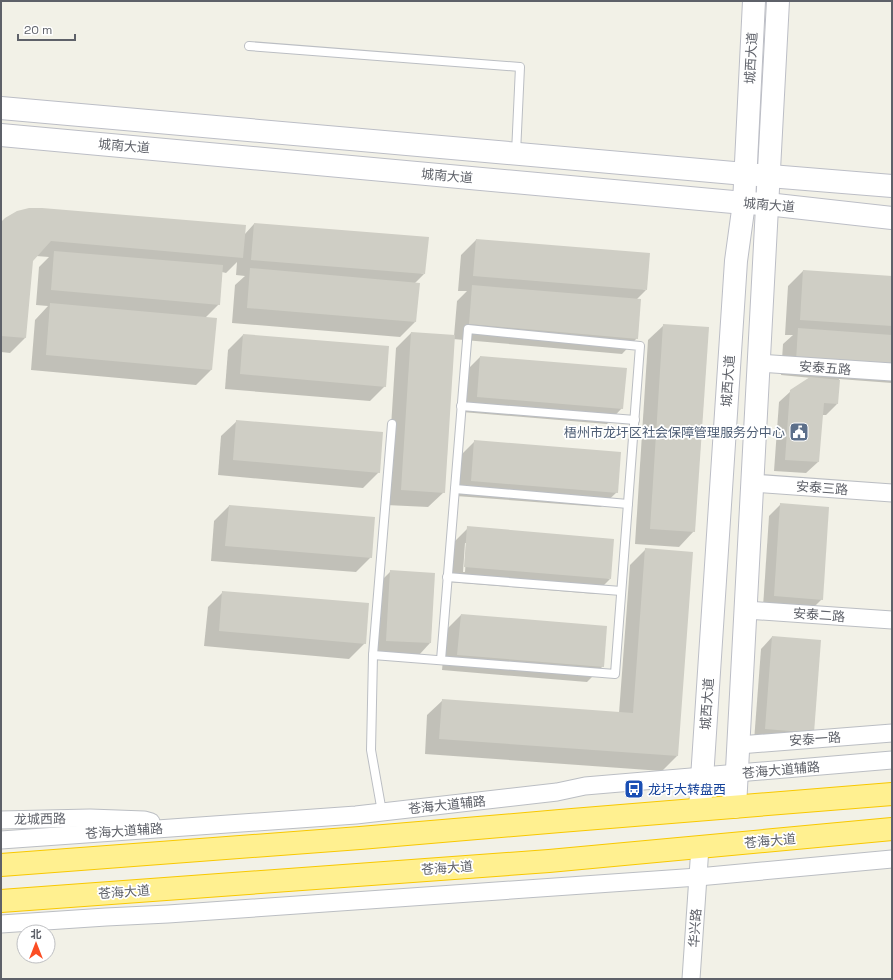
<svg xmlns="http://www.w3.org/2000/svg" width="893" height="980" viewBox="0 0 893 980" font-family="'Space Grotesk','Noto Sans SC',sans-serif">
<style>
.shadow{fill:#0003;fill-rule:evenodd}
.building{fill:#cfcec5}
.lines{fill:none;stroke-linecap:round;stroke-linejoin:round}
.lane-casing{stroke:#bbbec3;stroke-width:10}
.street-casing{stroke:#bbbec3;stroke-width:19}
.secondary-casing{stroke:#bcbec6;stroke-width:24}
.highway-casing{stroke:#f8c800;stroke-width:24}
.lane{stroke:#fff;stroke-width:8}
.street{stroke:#fff;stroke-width:17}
.secondary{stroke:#fff;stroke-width:22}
.highway{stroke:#fff090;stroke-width:22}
.labels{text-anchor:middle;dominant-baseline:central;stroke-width:3.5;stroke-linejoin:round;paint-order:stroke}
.street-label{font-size:13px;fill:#5e6169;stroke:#fff}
.service-label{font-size:13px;fill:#4e5e75;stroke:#fff;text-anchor:end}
.transit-label{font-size:13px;fill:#164399;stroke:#fff;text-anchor:start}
</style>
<rect width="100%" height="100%" fill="#f2f1e7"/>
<g class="shadow">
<polygon points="1,223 244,235 254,224 424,274 415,283 415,322 400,337 232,323 235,285 245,276 236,275 237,262 226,273 222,272 219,304 205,318 211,370 196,385 31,370 35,320 48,306 36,305 39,267 49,257 36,256 32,261 25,338 10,353 1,352"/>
<polygon points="476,240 646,290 636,300 637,338 622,354 453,339 444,492 428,507 386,505 396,348 411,333 454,336 457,301 467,291 458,291 461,255"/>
<polygon points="803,271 892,277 892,383 839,379 837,404 826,415 822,415 818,462 806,473 774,471 779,402 791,391 812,378 781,375 783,344 793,335 785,335 788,286"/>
<polygon points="664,325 694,531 679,547 635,544 648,340"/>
<polygon points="243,335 385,386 370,401 225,389 228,350"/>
<polygon points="480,357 622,408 607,424 462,412 465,372"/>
<polygon points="237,421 379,472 363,488 218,475 221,436"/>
<polygon points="475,441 617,492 601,507 456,496 460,456"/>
<polygon points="781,504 822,599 810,611 763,607 769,516"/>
<polygon points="229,506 371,557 356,572 211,561 214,521"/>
<path d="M468 528 610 579 595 594 449 582 453 543ZM465 543H467L465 572H463Z"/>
<polygon points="646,549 692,553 677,756 662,771 425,754 427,715 443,700 619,713 630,565"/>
<polygon points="391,571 430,643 419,655 375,652 379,583"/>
<polygon points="223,592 365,643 349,659 204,646 208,607"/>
<polygon points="461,615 603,666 587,682 442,670 446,630"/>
<polygon points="772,637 813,732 754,741 761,649"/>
</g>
<g class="building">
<polygon points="29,208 42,208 246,225 243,258 51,241 33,261 26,338 1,336 1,222 5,218 17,211"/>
<polygon points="254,223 429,237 425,274 251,260"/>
<polygon points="476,239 650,253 647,290 473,276"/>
<polygon points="54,251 223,265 220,305 51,290"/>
<polygon points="250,268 420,283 416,322 247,308"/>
<polygon points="803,270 892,276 892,326 800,320"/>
<polygon points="472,285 641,299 638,339 469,324"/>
<polygon points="50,303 217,318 212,370 46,355"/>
<polygon points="663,324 709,327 695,532 650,529"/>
<polygon points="798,328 892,335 892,367 796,361"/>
<polygon points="411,332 455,335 445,493 401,490"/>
<polygon points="243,334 389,346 386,387 240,374"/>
<polygon points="480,356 627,368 623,409 477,397"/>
<polygon points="810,377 840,380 838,404 824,403 819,462 785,460 790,390"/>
<polygon points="236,420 383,432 380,473 233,460"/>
<polygon points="474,440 621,452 618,493 471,481"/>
<polygon points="780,503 829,507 823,600 774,596"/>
<polygon points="229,505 375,517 372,558 225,546"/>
<polygon points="467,526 614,539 611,579 464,567"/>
<polygon points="645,548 693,552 678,756 439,739 442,699 633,713"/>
<polygon points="390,570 435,573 431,643 386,641"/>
<polygon points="222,591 369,603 366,644 219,631"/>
<polygon points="461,614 607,626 604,667 457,655"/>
<polygon points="772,636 821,640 814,733 765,729"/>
</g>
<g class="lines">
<defs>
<g id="lane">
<polyline points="249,46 520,67 516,153"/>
<polyline points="461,406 635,420"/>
<polyline points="455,489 628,504"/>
<polyline points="447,577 621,591"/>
<polyline points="373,655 615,674 640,346 468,329 441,660"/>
<polyline points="382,812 371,750 373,655 392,424"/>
</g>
<g id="street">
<polyline points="759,363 892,372"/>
<polyline points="753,483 892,493"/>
<polyline points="746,610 892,620"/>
<polyline points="739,745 892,733"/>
<polyline points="1,820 90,818 144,820 151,822"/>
<polyline points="1,840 356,815 557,792 585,786 892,760"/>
<polyline points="1,924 106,917 168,914 698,877 892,859"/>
<polyline points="691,979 700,847"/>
</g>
<g id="secondary">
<polyline points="1,108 745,174 892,186"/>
<polyline points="1,135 744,203 767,204 892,218"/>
<polyline points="735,807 778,1"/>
<polyline points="700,809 736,261 744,203 754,1"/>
</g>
<g id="highway">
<polyline points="1,865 360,838 560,821 892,794"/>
<polyline points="1,901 549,861 892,829"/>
</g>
</defs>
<use href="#lane" class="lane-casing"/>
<use href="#street" class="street-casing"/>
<use href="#secondary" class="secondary-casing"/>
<use href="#highway" class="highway-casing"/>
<use href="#lane" class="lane"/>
<use href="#street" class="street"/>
<use href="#secondary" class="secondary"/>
<use href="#highway" class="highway"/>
</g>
<defs>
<symbol id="civic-square" viewBox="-11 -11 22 22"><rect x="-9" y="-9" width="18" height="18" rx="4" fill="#5c6f8a" stroke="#fff"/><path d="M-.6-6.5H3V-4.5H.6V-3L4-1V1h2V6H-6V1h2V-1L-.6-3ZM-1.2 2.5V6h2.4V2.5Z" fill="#fff"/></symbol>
<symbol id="bus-square" viewBox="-11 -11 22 22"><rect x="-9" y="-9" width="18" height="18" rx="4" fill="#1a4fb4" stroke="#fff"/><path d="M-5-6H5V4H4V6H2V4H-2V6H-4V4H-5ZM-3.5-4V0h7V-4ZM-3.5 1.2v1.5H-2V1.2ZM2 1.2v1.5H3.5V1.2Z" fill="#fff"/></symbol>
</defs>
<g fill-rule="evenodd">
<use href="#civic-square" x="788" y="421" width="22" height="22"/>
<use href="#bus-square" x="623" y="778" width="22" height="22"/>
</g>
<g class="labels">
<g class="street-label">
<text transform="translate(751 58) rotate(-87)">城西大道</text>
<text transform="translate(124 146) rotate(5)">城南大道</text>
<text transform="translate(447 176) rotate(5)">城南大道</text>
<text transform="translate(769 205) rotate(5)">城南大道</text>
<text transform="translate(825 368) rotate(4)">安泰五路</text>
<text transform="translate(728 381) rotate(-86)">城西大道</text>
<text transform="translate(822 488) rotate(4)">安泰三路</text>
<text transform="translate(819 615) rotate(4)">安泰二路</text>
<text transform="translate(707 704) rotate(-86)">城西大道</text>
<text transform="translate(815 739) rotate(-4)">安泰一路</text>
<text transform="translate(781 770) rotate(-5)">苍海大道辅路</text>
<text transform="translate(447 805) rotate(-6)">苍海大道辅路</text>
<text transform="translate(40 819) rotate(-1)">龙城西路</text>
<text transform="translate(124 831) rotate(-4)">苍海大道辅路</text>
<text transform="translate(770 841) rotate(-5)">苍海大道</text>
<text transform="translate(447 868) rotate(-4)">苍海大道</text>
<text transform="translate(124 892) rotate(-4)">苍海大道</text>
<text transform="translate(695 928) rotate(-86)">华兴路</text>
</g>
<g class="service-label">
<text x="785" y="432">梧州市龙圩区社会保障管理服务分中心</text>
</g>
<g class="transit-label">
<text x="648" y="789">龙圩大转盘西</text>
</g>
</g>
<rect width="893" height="980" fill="none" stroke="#5e6169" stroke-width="4"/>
<g transform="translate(36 944)"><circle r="19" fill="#ffffff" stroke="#bfc0c3"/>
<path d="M0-3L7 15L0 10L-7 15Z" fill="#fb4d23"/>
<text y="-6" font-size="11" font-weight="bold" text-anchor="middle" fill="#5e6169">北</text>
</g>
<path d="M18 34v6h57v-6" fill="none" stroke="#5e6169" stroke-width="2"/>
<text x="24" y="34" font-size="12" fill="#5e6169" stroke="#ffffff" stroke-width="3" paint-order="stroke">20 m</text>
</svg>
